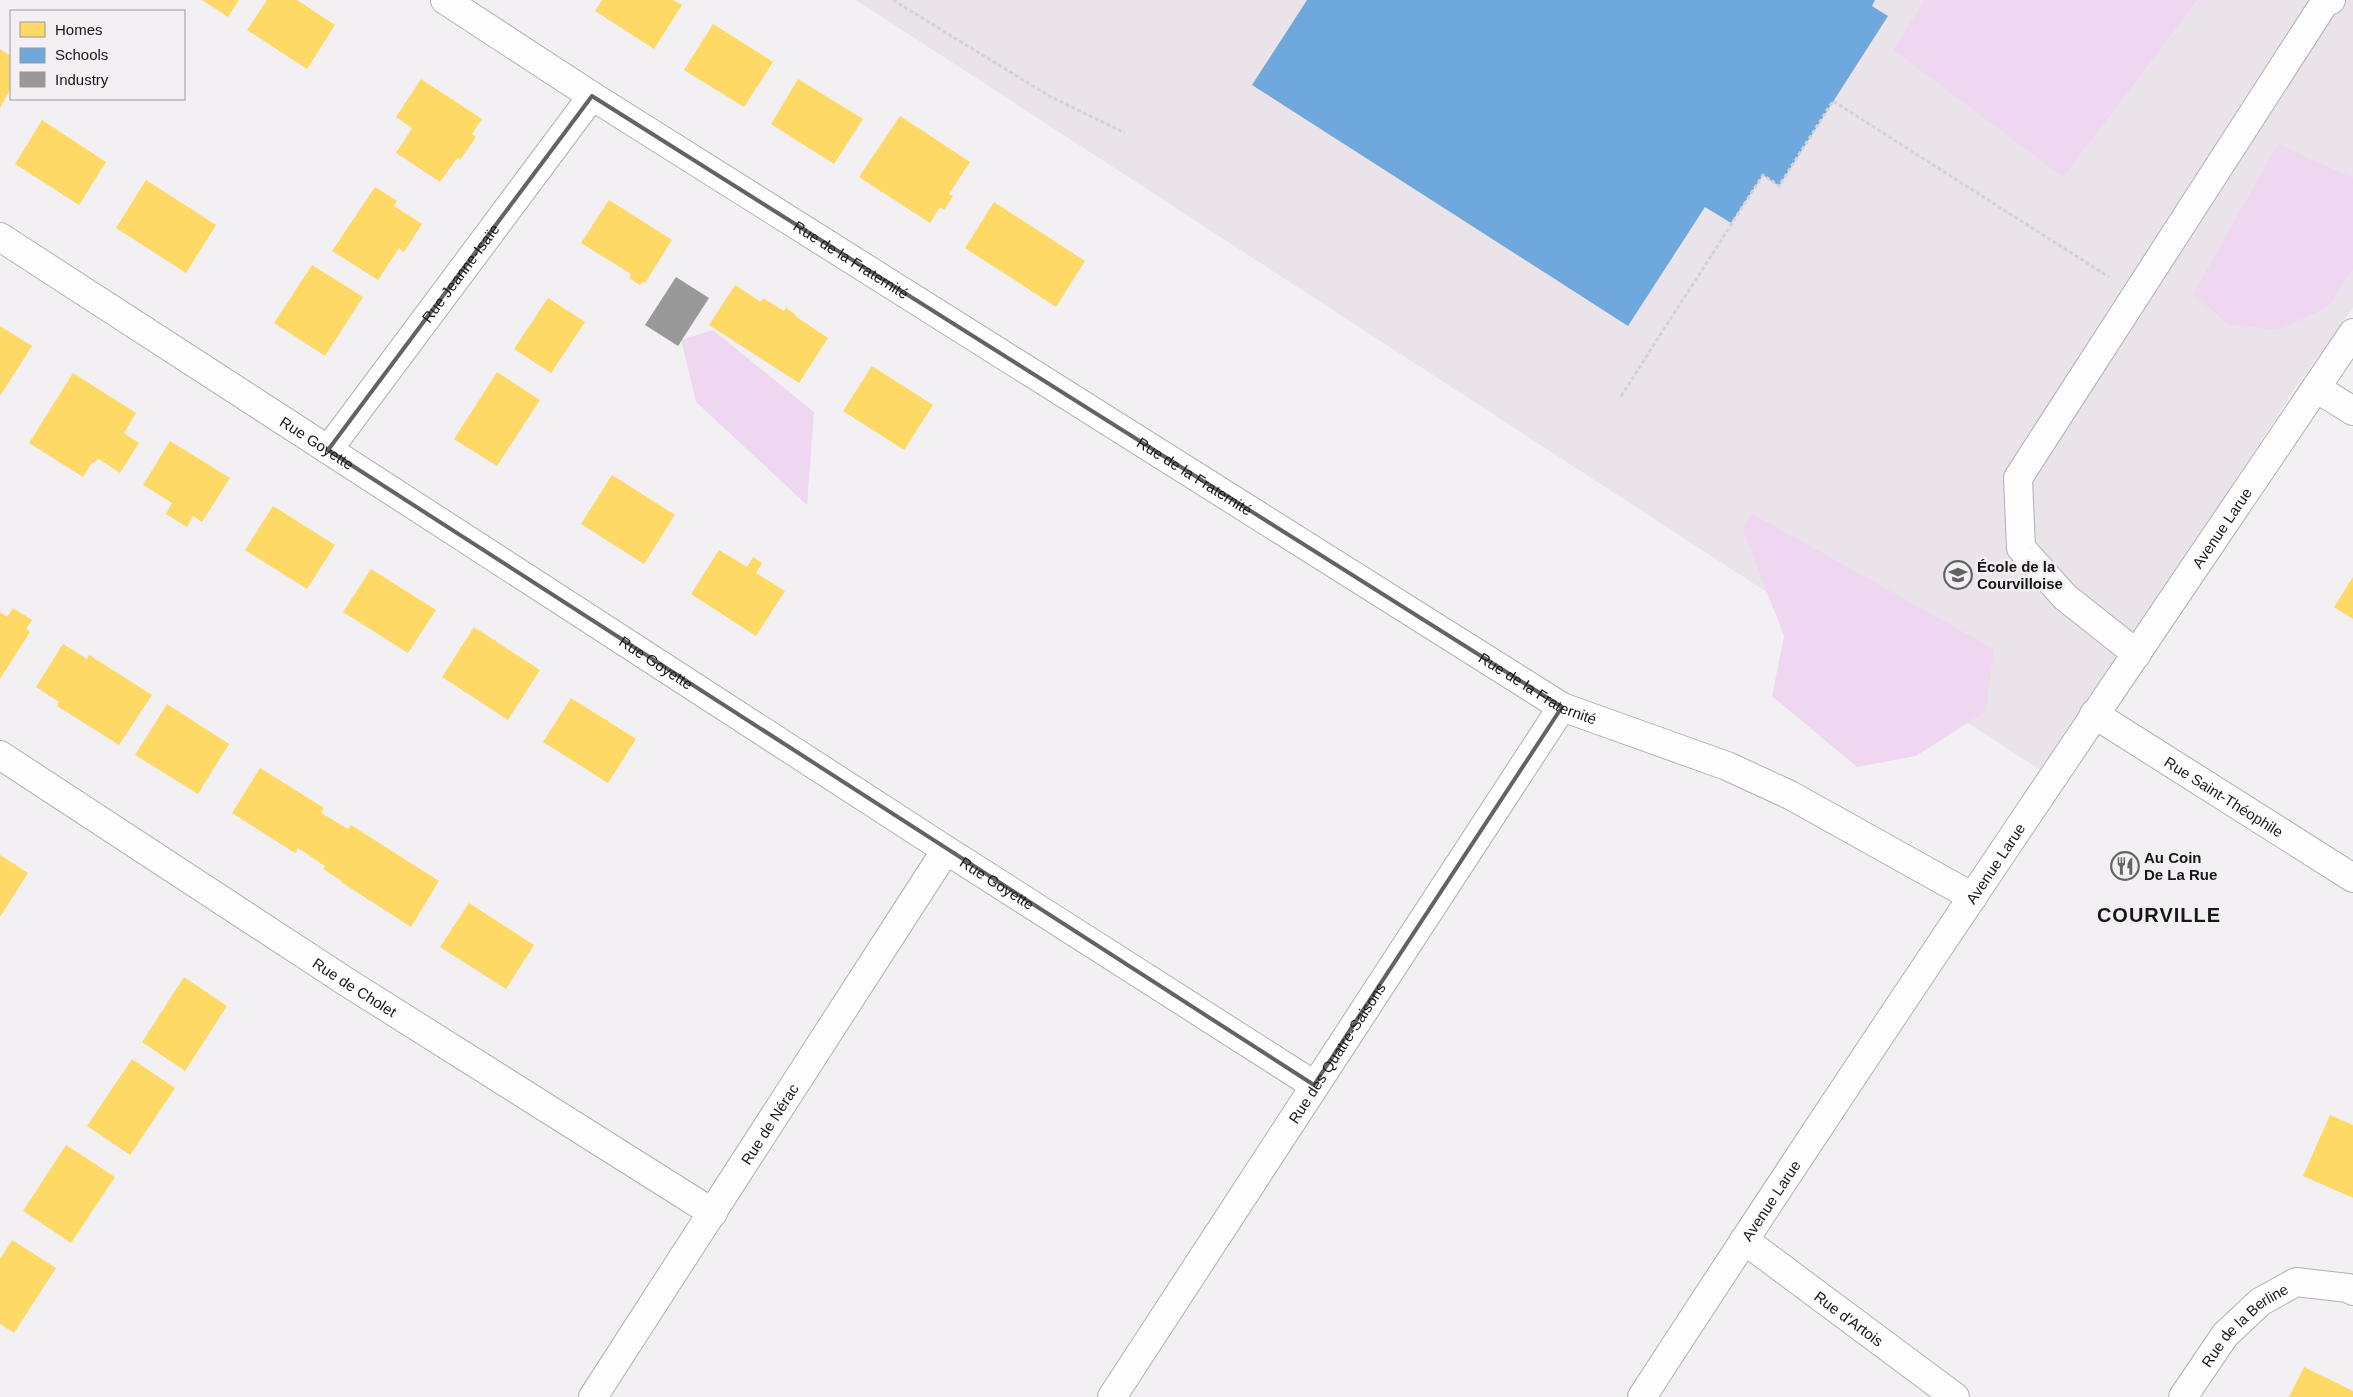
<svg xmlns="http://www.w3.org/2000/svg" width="2353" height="1397" viewBox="0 0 2353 1397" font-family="Arial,sans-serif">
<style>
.built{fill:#eae3ea}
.green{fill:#efd7f2}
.homes{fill:#ffd966}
.schools{fill:#6fa8dc}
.industry{fill:#999}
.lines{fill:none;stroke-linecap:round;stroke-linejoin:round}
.minor-casing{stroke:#b1b0b2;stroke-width:30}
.path{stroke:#d4d3d4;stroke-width:3;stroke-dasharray:4 2.5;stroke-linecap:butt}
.minor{stroke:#fdfdfd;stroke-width:28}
.marked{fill:none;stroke:#646364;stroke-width:4;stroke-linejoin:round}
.labels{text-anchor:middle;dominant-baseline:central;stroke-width:5;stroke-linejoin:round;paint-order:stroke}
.street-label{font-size:15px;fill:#181718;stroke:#f3eff3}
.poi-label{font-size:15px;font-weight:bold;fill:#181718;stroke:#f3eff3;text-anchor:start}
.district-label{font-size:20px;font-weight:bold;letter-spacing:1px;fill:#181718;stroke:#f3eff3}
</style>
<rect width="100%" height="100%" fill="#f2f0f2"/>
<polygon class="built" points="856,0 2052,0 2149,63 2198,0 2353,0 2353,308 2302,378 2045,773"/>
<g class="green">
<polygon points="1925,0 2198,0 2063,177 1893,50"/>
<polygon points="2278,144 2353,178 2353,269 2329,306 2279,330 2228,324 2193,294"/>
<polygon points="713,330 814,412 807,505 696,402 681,340"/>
<polygon points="1751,513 1994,649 1986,711 1916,756 1857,767 1772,696 1784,636 1743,530"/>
</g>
<g class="homes">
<polygon points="202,0 239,0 228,17"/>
<polygon points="267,0 297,0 335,25 307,69 247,30"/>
<polygon points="602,0 673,0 682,5 654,49 595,11"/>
<polygon points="713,24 773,62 744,107 684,70"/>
<polygon points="0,49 11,56 11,88 0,108"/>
<polygon points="421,79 482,119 472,134 476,137 460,160 457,158 440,182 396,153 412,128 396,117"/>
<polygon points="798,79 863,119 834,164 771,124"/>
<polygon points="900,116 970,162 949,194 953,196 944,210 940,207 930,223 859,177"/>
<polygon points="42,120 106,162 79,205 15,164"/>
<polygon points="146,180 216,225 186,273 116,228"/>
<polygon points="375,187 397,201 394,206 422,224 404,252 399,248 378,280 332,251"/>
<polygon points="609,200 672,240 645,283 643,282 640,285 629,278 631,274 581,243"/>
<polygon points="994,202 1085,261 1056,307 965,248"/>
<polygon points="312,265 363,297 325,356 274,323"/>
<polygon points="735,285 761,302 763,298 784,311 786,308 796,315 795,316 828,338 799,383 709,325"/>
<polygon points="548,298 585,322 551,373 514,349"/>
<polygon points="0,326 32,346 0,396"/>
<polygon points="872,366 933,405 904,450 843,411"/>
<polygon points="497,372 540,400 497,466 454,439"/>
<polygon points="73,373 136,413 124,433 139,443 120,473 99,459 91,464 83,477 29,443"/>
<polygon points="170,441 230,478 202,522 193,516 187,527 166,514 172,503 143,485"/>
<polygon points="612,475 675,515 644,564 581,524"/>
<polygon points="273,506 335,545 307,589 245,550"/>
<polygon points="719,550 747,567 753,557 762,563 756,573 785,591 756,636 691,594"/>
<polygon points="371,569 436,610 408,653 343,612"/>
<polygon points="2353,577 2353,619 2334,607"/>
<polygon points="13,608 32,620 26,629 30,632 0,679 0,612 7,617"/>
<polygon points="474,627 540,670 508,720 442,677"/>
<polygon points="63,644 87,659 89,655 152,695 119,745 57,706 59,702 36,687"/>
<polygon points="571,698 636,739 608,783 543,742"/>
<polygon points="167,704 229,744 198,794 135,755"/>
<polygon points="260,768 324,808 321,813 348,829 351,825 439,881 411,927 341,882 342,881 323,869 325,866 298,848 295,853 232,813"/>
<polygon points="0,855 28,873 0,917"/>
<polygon points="469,903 534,945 506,989 440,947"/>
<polygon points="184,977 227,1006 185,1071 142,1042"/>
<polygon points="132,1059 175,1088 130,1155 87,1126"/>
<polygon points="2330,1115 2353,1125 2353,1198 2303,1176"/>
<polygon points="66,1145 115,1177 71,1243 23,1211"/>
<polygon points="12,1240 56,1268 14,1333 0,1324 0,1259"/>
<polygon points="2304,1367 2353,1391 2353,1397 2289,1397"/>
</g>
<polygon class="schools" points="1307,0 1875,0 1872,6 1888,16 1779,186 1763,175 1731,223 1705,207 1628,326 1252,85"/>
<polygon class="industry" points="676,277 709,298 678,346 645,325"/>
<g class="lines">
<defs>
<g id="minor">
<path id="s1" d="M445 0 592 96 1562 707 1727 766 1790 795 1973 897"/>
<path id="s2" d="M0 237 946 850 1314 1085"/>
<polyline points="2316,388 2353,411"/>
<path id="s3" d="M328 450 592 96"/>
<polyline points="2137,654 2065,597 2021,548 2018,478 2325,2 2331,0"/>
<path id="s4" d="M2094 714 2353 878"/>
<path id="s5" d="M0 755 345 981 713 1213"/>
<path id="s6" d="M1744 1240 1955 1397"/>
<path id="s7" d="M593 1397 946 850"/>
<path id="s8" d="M1112 1397 1562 707"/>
<path id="s9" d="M1642 1397C1874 1039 2114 687 2353 333"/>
<path id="s10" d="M2183 1397 2225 1335 2260 1302 2296 1282 2348 1288 2353 1291"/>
</g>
</defs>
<use href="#minor" class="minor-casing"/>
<g class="path">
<polyline points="893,0 1051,97 1125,133"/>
<polyline points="1621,396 1763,175 1779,186 1833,101 2109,277"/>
</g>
<use href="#minor" class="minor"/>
</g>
<path class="marked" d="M592 96 1562 707 1314 1085 328 450Z"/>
<defs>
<symbol id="school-ring" viewBox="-11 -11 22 22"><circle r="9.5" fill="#f3eff3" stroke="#646364" stroke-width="1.5"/><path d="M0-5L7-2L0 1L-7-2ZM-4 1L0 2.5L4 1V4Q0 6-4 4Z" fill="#646364"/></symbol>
<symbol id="restaurant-ring" viewBox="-11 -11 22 22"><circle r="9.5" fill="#f3eff3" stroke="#646364" stroke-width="1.5"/><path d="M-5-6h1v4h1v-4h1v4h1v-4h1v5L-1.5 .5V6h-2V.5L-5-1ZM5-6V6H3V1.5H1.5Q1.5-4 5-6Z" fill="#646364"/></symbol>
</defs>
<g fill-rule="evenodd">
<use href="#school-ring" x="1942" y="559" width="32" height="32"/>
<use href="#restaurant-ring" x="2109" y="850" width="32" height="32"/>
</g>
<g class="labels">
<g class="street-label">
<text stroke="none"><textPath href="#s1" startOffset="482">Rue de la Fraternité</textPath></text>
<text stroke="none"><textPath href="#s3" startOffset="221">Rue Jeanne-Isaïe</textPath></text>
<text stroke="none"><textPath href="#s2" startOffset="378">Rue Goyette</textPath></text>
<text stroke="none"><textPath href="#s1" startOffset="888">Rue de la Fraternité</textPath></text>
<text stroke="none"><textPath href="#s9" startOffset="1045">Avenue Larue</textPath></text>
<text stroke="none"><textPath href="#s2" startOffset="782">Rue Goyette</textPath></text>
<text stroke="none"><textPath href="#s1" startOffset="1292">Rue de la Fraternité</textPath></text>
<text stroke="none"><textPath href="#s4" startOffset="154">Rue Saint-Théophile</textPath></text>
<text stroke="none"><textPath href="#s9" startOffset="640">Avenue Larue</textPath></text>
<text stroke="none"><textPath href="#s2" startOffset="1188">Rue Goyette</textPath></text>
<text stroke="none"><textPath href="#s5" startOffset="424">Rue de Cholet</textPath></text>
<text stroke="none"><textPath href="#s8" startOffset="411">Rue des Quatre-Saisons</textPath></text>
<text stroke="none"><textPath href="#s7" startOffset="325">Rue de Nérac</textPath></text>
<text stroke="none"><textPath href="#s9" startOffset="235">Avenue Larue</textPath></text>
<text stroke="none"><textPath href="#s6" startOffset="131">Rue d'Artois</textPath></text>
<text stroke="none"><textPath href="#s10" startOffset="96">Rue de la Berline</textPath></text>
</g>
<g class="poi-label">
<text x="1977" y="566">École de la<tspan x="1977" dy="17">Courvilloise</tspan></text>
<text x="2144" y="857">Au Coin<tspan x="2144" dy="17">De La Rue</tspan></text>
</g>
<g class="district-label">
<text x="2159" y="915">COURVILLE</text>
</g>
</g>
<rect x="10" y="10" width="175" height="90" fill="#f3eff3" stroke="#9b999b"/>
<rect x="20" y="22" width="25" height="15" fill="#ffd966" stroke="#9b999b"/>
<text x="55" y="35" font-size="15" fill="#181718">Homes</text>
<rect x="20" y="48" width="25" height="15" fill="#6fa8dc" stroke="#9b999b"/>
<text x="55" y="60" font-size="15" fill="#181718">Schools</text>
<rect x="20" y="72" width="25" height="15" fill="#999999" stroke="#9b999b"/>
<text x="55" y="85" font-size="15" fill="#181718">Industry</text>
</svg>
